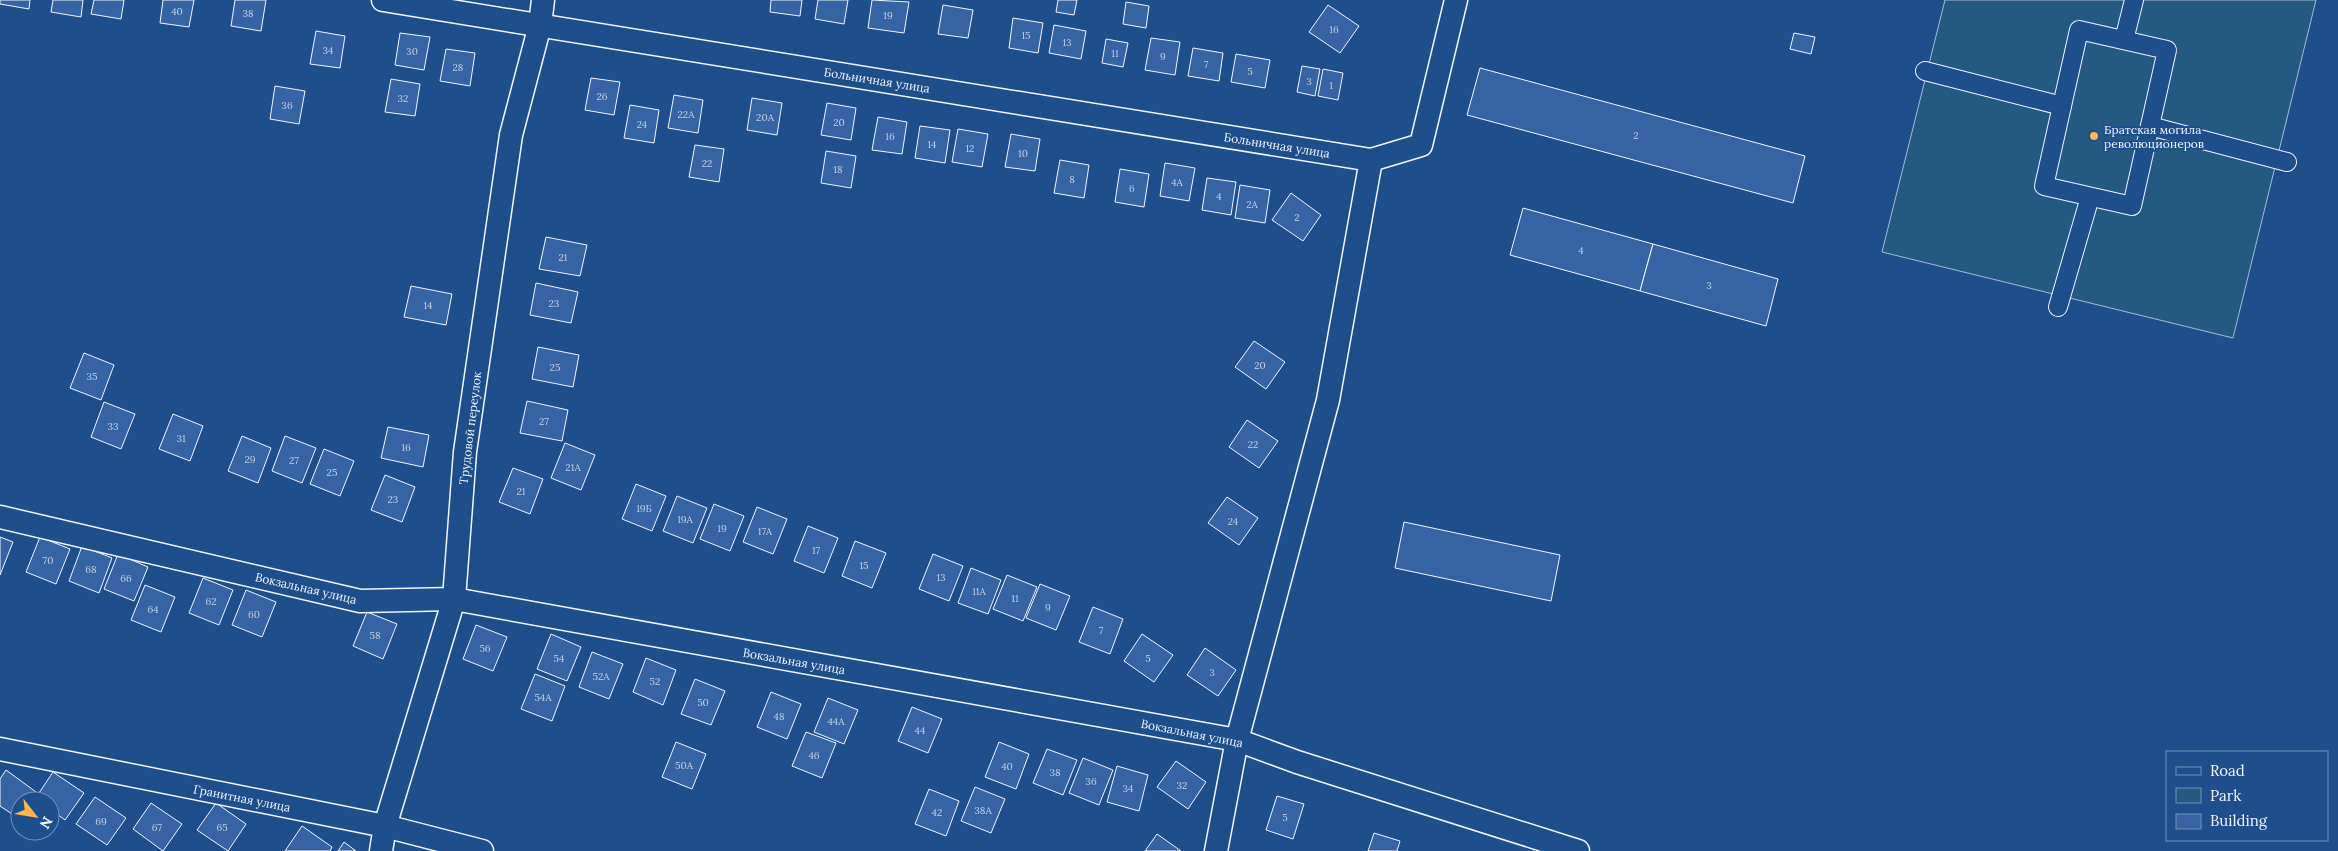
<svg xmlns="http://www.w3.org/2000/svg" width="2338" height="851" viewBox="0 0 2338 851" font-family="Lora,serif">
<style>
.green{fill:#245a82;stroke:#a8bbd7}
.building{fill:#3563a3;stroke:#f2f6ff}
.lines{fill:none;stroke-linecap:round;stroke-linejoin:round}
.pedestrian-casing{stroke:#f2f6ff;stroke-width:20}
.minor-casing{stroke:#f2f6ff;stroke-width:25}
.pedestrian{stroke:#1f4e8c;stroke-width:18}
.minor{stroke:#1f4e8c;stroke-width:22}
.poi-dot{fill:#ffb74d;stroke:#1f4e8c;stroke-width:2}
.labels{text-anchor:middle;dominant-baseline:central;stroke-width:4;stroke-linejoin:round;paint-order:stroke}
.number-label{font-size:10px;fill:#c3d1e8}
.street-label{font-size:12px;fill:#f2f6ff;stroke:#1f4e8c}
.poi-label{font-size:12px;fill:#f2f6ff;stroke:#1f4e8c;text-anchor:start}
</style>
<rect width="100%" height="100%" fill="#1f4e8c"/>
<polygon class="green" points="1945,0 2316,0 2233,338 1882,252"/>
<g class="building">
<polygon points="0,0 30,0 29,9 0,4"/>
<polygon points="53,0 83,0 81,17 51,12"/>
<polygon points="94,0 124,0 121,19 91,14"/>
<polygon points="163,0 194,0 189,27 160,23"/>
<polygon points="235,0 266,0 261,31 231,26"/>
<polygon points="771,0 802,0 800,16 770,12"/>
<polygon points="818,0 848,0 844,24 815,19"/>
<polygon points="872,0 909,2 904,33 868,28"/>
<polygon points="1058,0 1077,0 1074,15 1056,12"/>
<polygon points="1126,2 1149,6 1146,28 1123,24"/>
<polygon points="943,5 973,10 968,38 938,34"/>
<polygon points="1328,5 1359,26 1340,53 1309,32"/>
<polygon points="1013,18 1043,23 1038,53 1009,48"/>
<polygon points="1054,25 1086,31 1081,59 1049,53"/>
<polygon points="316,31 345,36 340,68 310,64"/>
<polygon points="400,33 430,37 424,70 395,65"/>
<polygon points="1794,33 1815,37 1811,54 1790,49"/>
<polygon points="1151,38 1180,42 1175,75 1145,70"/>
<polygon points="1106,39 1128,43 1123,67 1102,63"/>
<polygon points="1193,48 1223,53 1219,81 1188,76"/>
<polygon points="446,49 475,53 470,86 440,81"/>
<polygon points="1236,54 1270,60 1265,88 1231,82"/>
<polygon points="1302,66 1320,69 1315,96 1297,92"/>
<polygon points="1480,68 1805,156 1793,203 1467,115"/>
<polygon points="1323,69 1343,73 1338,100 1318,96"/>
<polygon points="591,78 620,82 614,115 585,110"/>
<polygon points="391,79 420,84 415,116 385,112"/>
<polygon points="275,86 305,91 299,124 270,119"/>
<polygon points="674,95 703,100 698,133 668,128"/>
<polygon points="752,98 782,103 777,135 747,130"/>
<polygon points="827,103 856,108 851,140 821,135"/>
<polygon points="630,105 659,110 654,143 624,138"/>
<polygon points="878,117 907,122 902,154 872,150"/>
<polygon points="920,126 950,130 945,163 915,158"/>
<polygon points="958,129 988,134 982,167 952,162"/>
<polygon points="1011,134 1040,139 1035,171 1005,167"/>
<polygon points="695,145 724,149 719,182 689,177"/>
<polygon points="826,151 856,156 851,188 821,183"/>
<polygon points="1060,160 1089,165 1084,198 1054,193"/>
<polygon points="1165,163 1195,168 1189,201 1160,196"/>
<polygon points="1120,169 1149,174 1144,207 1115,202"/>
<polygon points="1207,178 1236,182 1231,215 1202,210"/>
<polygon points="1240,185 1270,190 1265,223 1235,218"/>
<polygon points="1291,193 1321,215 1303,241 1272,220"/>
<polygon points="1523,208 1653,244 1640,291 1510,255"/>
<polygon points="546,237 587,245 580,276 539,269"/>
<polygon points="1653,244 1778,279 1766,326 1640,291"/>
<polygon points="536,283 578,292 571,323 530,315"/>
<polygon points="411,286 452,294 446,325 404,317"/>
<polygon points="1254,341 1285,362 1266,389 1235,367"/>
<polygon points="538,347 579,355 573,387 532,379"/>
<polygon points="84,353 114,365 101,400 70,388"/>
<polygon points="527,401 568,410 562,441 520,433"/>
<polygon points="104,402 135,414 121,449 91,437"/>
<polygon points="173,414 203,426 190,461 159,449"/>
<polygon points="1247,420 1278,441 1259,468 1229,447"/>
<polygon points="388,427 429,435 423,467 381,458"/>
<polygon points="242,436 271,448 258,483 228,471"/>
<polygon points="285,436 316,448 302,483 272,471"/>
<polygon points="565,443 595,455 581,490 551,478"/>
<polygon points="324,449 354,461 340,496 310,484"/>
<polygon points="513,468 543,479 530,514 499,502"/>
<polygon points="385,475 415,487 402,522 371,510"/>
<polygon points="636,484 666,496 652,531 622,519"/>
<polygon points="677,496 707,508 693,543 663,531"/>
<polygon points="1227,497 1258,518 1239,545 1208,523"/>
<polygon points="714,504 744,516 730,551 700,539"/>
<polygon points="757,507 787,519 773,554 743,542"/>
<polygon points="1404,522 1560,555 1551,601 1395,568"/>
<polygon points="808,526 838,538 824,573 794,561"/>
<polygon points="0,537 13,542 0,575"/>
<polygon points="40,537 70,549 56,584 26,572"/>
<polygon points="855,541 886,553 872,588 842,576"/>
<polygon points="82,546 112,558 99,593 69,581"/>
<polygon points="118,554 148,567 134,601 104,589"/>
<polygon points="933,554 963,566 949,601 919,589"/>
<polygon points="971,568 1001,580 988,614 958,603"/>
<polygon points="1007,575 1037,587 1023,621 993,609"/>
<polygon points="203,578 233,590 219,625 189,613"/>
<polygon points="1040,584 1070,596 1056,630 1026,618"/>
<polygon points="145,585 175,597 161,632 131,620"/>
<polygon points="246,590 276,602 262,637 232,625"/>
<polygon points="1093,607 1123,619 1110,654 1079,642"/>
<polygon points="367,612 397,624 383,659 353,646"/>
<polygon points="476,625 507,637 493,671 463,659"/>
<polygon points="551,634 581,647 567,681 537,669"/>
<polygon points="1142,634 1173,655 1154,682 1124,661"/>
<polygon points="1205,648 1236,670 1218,696 1187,675"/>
<polygon points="592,652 623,664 609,699 579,687"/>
<polygon points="646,658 676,670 663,705 633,692"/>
<polygon points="535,674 565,686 552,721 521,709"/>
<polygon points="695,679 725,691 711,725 681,714"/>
<polygon points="771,692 801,704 787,739 757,727"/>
<polygon points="828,698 858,710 844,744 814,732"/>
<polygon points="912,707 942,719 928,753 898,741"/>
<polygon points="806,732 836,743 822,778 792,766"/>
<polygon points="676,742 706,754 692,789 662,777"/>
<polygon points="999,742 1029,754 1016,789 985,777"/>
<polygon points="1047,749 1077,760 1063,795 1033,783"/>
<polygon points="1083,758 1113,770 1099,805 1069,793"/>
<polygon points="1176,761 1206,782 1188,809 1157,787"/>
<polygon points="1117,766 1148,775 1139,811 1107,802"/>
<polygon points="6,770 36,792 30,801 20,801 20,815 18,818 0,806 0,779"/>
<polygon points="53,772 84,793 65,820 50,809 50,801 38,801 35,799"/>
<polygon points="975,787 1005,799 991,833 961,821"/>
<polygon points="929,789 959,801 946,836 915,824"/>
<polygon points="1277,796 1304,804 1293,839 1266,830"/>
<polygon points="95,797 126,818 107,845 76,824"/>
<polygon points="151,803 182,824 163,851 133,829"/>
<polygon points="216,803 246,824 228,851 197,830"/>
<polygon points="302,826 332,847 330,851 285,851"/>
<polygon points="1374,833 1400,841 1397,851 1368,851"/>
<polygon points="1157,834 1181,851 1145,851"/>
<polygon points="344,842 356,851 338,851"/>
</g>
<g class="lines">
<defs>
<g id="pedestrian">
<polygon points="2079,30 2167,50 2132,206 2044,186"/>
<polyline points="2124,40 2134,0"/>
<polyline points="1925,71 2062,106"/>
<polyline points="2150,126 2287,162"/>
<polyline points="2058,307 2090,197"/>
</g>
<g id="minor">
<polyline points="383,0 1371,160"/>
<polyline points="0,517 360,601 454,599 1237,740 1297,762 1578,851"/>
<polyline points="0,749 385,826 482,851"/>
<polyline points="381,851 385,826 454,599 465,452 511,135 540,25 543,0"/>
<polyline points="1216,851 1237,740 1328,400 1371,160 1421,145 1456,0"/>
</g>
</defs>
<use href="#pedestrian" class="pedestrian-casing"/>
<use href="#minor" class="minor-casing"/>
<use href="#pedestrian" class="pedestrian"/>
<use href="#minor" class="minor"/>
</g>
<circle class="poi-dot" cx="2094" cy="136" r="5"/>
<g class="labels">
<g class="number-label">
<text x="177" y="11">40</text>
<text x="248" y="13">38</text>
<text x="888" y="15">19</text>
<text x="1334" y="29">16</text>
<text x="1026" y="35">15</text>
<text x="1067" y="42">13</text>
<text x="328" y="50">34</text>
<text x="412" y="51">30</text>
<text x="1115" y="53">11</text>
<text x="1163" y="56">9</text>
<text x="1206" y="64">7</text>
<text x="458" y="67">28</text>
<text x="1250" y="71">5</text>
<text x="1309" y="81">3</text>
<text x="1331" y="85">1</text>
<text x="602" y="96">26</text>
<text x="403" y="98">32</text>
<text x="287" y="105">36</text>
<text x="686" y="114">22А</text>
<text x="765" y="117">20А</text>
<text x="839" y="122">20</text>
<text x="642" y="124">24</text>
<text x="1636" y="135">2</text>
<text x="890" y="136">16</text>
<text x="932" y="144">14</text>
<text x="970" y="148">12</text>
<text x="1023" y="153">10</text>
<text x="707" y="163">22</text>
<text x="838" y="169">18</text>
<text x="1072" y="179">8</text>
<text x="1177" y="182">4А</text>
<text x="1132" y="188">6</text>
<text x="1219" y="196">4</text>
<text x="1252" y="204">2А</text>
<text x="1297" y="217">2</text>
<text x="1581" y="250">4</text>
<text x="563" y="257">21</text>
<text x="1709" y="285">3</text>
<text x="554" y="303">23</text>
<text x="428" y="305">14</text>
<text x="1260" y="365">20</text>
<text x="555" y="367">25</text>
<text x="92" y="376">35</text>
<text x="544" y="421">27</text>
<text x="113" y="426">33</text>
<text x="181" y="438">31</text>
<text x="1253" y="444">22</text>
<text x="406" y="447">16</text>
<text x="250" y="459">29</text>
<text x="294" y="460">27</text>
<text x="573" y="467">21А</text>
<text x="332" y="472">25</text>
<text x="521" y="491">21</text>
<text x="393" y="499">23</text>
<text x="644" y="508">19Б</text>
<text x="685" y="519">19А</text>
<text x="1233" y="521">24</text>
<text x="722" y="528">19</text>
<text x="765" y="531">17А</text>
<text x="816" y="550">17</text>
<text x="48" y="560">70</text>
<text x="864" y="565">15</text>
<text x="91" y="569">68</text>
<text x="941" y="577">13</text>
<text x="126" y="578">66</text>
<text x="979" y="591">11А</text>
<text x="1015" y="598">11</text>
<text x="211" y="601">62</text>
<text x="1048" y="607">9</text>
<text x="153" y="609">64</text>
<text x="254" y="614">60</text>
<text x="1101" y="630">7</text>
<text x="375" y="635">58</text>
<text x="485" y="648">56</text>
<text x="559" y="658">54</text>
<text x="1148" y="658">5</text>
<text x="1212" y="672">3</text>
<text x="601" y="676">52А</text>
<text x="655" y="681">52</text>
<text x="543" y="697">54А</text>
<text x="703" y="702">50</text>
<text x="779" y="716">48</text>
<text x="836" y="721">44А</text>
<text x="920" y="730">44</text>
<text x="814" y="755">46</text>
<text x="684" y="765">50А</text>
<text x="1007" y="766">40</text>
<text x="1055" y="772">38</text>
<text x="1091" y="781">36</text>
<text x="1182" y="785">32</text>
<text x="1128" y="788">34</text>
<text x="983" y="810">38А</text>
<text x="937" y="812">42</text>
<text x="1285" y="817">5</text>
<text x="101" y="821">69</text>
<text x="157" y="827">67</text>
<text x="222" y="827">65</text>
</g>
<g class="street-label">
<text transform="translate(877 80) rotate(9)">Больничная улица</text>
<text transform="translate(1277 145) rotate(9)">Больничная улица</text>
<text transform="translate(470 428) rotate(-83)">Трудовой переулок</text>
<text transform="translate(306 588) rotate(13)">Вокзальная улица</text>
<text transform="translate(794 661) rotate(10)">Вокзальная улица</text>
<text transform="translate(1192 733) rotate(11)">Вокзальная улица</text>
<text transform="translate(242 798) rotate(11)">Гранитная улица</text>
</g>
<g class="poi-label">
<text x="2104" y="129">Братская могила<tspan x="2104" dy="14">революционеров</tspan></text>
</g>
</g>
<rect x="2166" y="751" width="162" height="90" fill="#1f4e8c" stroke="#7391ba"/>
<rect x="2176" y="767" width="25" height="8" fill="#1f4e8c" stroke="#7391ba"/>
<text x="2210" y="776" font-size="15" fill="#f2f6ff">Road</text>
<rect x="2176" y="788" width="25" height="15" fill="#245a82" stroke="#7391ba"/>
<text x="2210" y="801" font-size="15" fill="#f2f6ff">Park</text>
<rect x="2176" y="814" width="25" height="15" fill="#3563a3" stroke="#7391ba"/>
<text x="2210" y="826" font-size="15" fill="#f2f6ff">Building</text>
<g transform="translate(35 816) rotate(121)"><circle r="24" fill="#1f4e8c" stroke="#7391ba"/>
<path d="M0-4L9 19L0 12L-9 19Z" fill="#ffb74d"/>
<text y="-8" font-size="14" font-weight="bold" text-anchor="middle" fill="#f2f6ff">N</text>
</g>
</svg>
